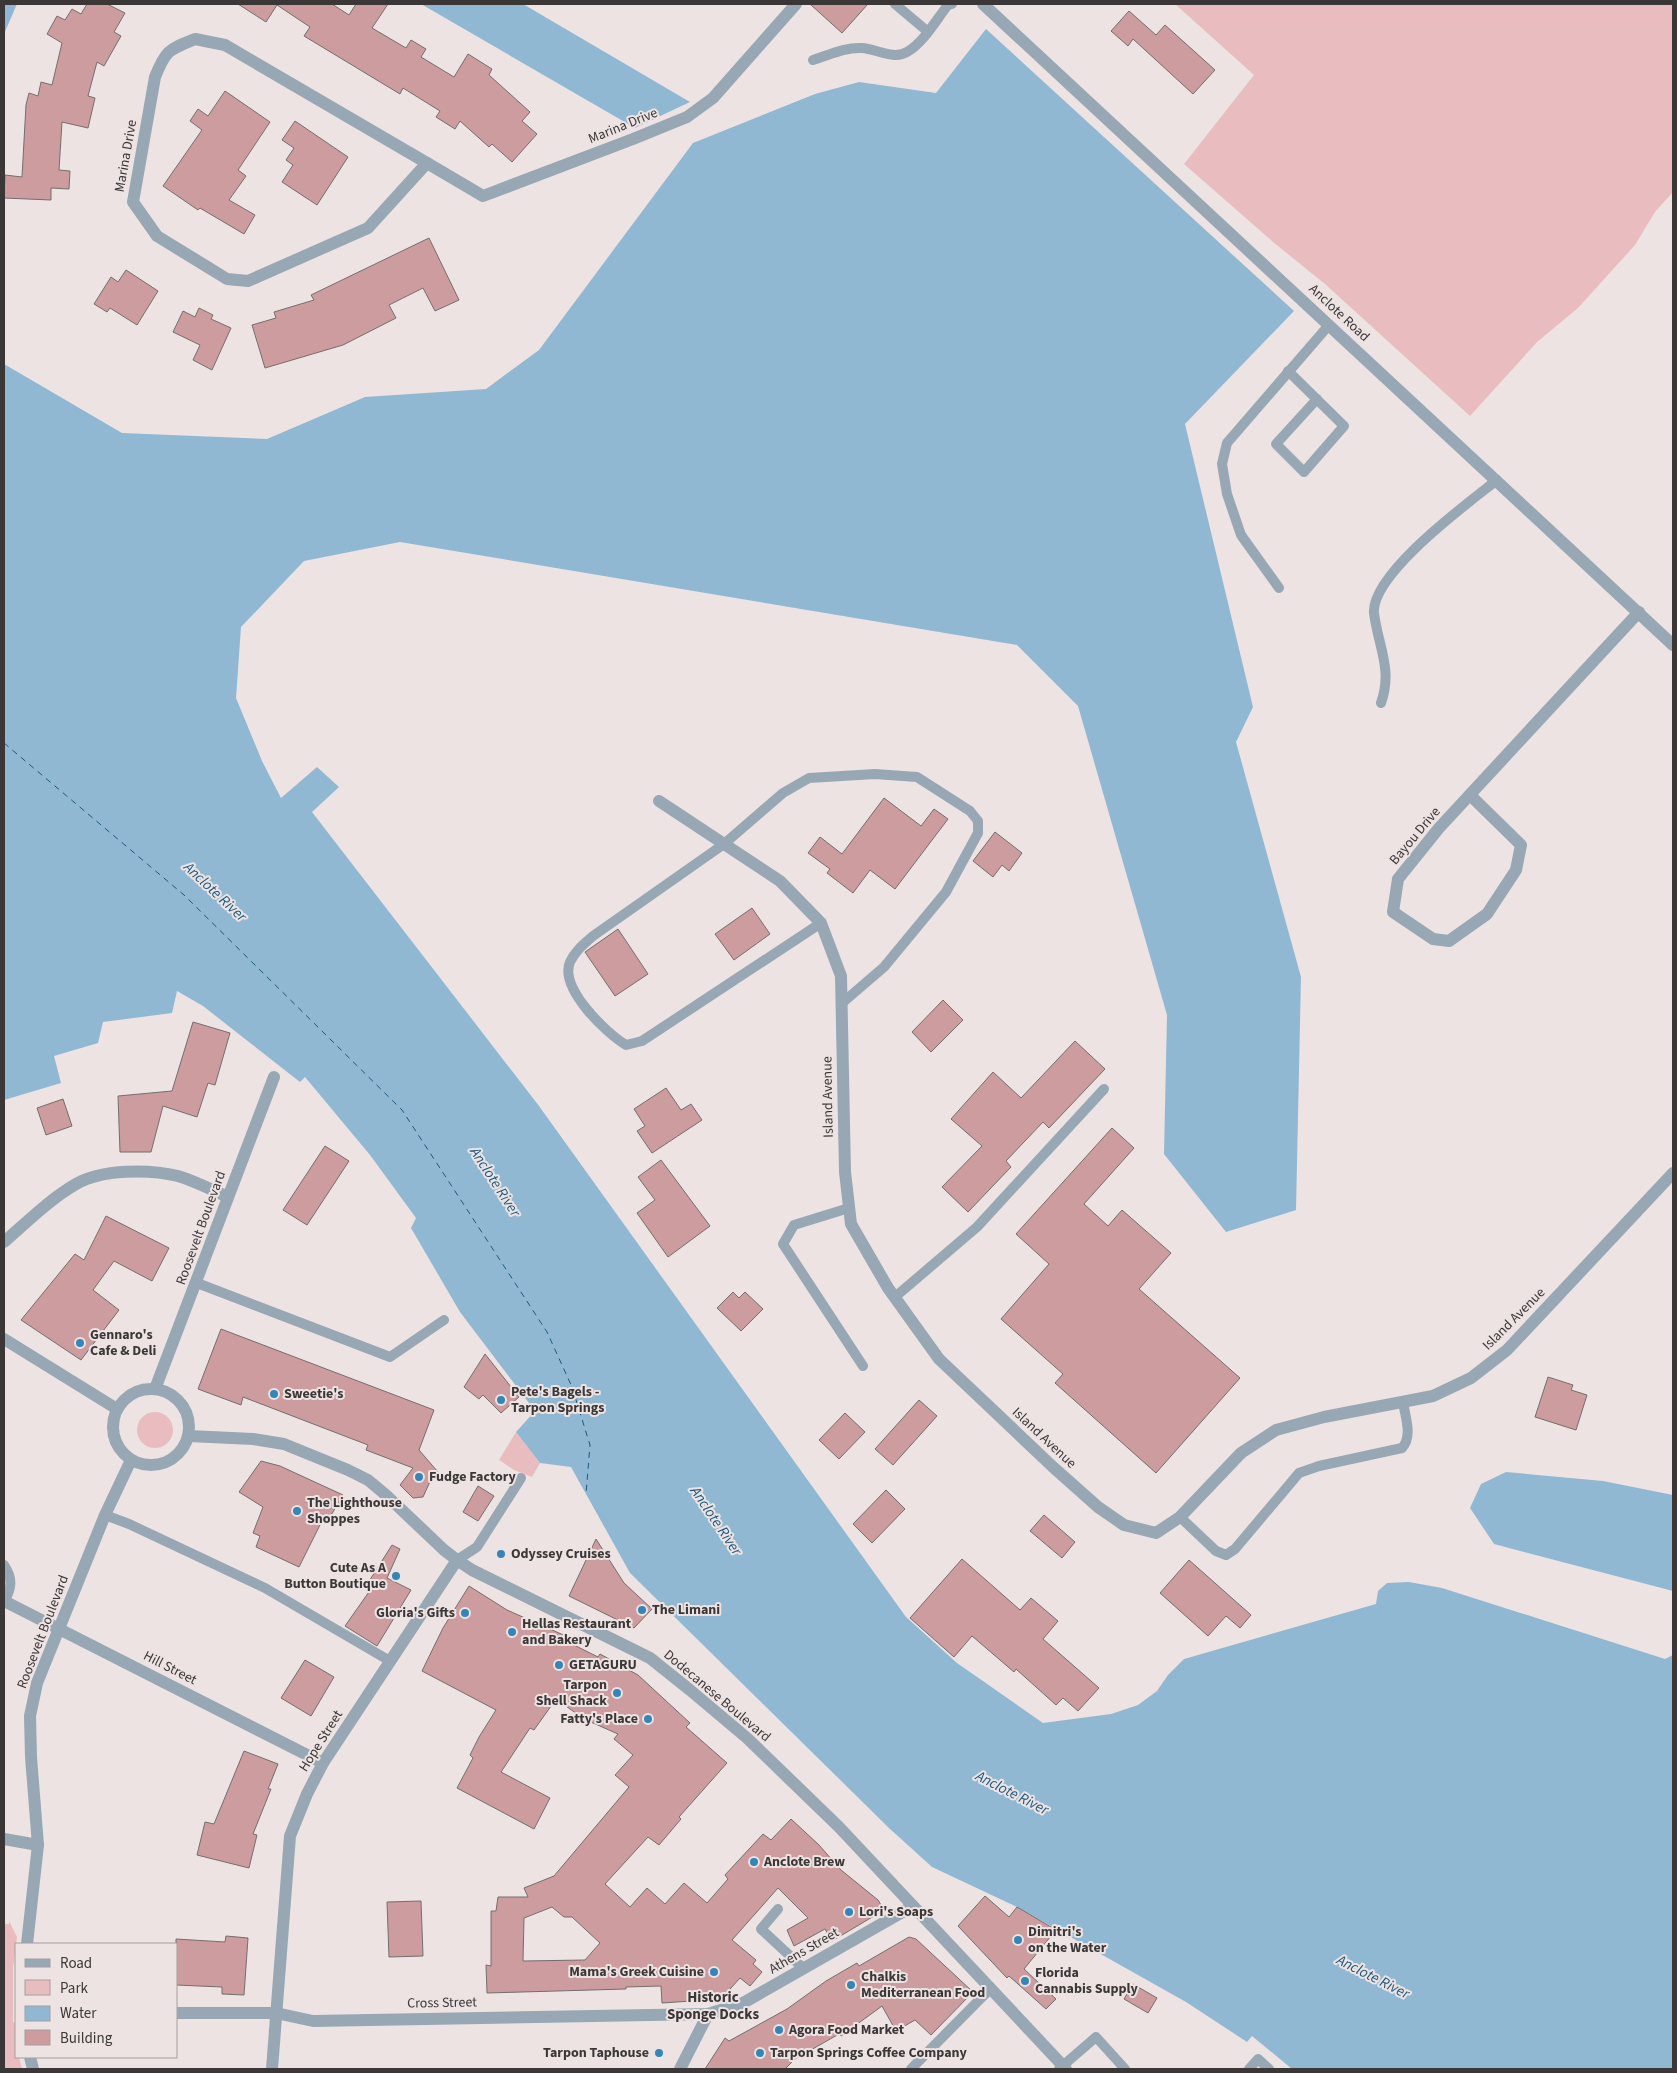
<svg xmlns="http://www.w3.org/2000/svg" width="1677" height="2073" viewBox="0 0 1677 2073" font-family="'Source Sans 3',sans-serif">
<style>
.green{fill:#e9bdbf}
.water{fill:#91b8d3}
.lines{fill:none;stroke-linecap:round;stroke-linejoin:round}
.ferry{stroke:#1a597f;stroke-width:1;stroke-dasharray:6 5;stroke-linecap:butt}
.building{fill:#cc9c9f;stroke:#766d6d;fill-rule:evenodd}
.service{stroke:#97a8b4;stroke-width:10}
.minor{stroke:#97a8b4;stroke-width:12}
.tertiary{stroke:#97a8b4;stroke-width:12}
.poi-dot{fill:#3685b7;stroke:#ede3e3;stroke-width:2}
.labels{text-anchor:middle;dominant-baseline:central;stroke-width:4;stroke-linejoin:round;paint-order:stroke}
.street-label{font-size:14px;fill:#3b3737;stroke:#ede3e3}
.poi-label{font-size:14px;font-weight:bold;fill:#3b3737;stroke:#ede3e3;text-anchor:start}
.water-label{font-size:15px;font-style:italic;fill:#1a597f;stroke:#ede3e3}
.neighbourhood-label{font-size:15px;font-weight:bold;fill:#3b3737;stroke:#ede3e3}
</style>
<rect width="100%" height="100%" fill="#ede3e3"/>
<g class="green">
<polygon points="1175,4 1673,4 1673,192 1655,212 1635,245 1578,308 1537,342 1470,416 1325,284 1273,242 1184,164 1254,75"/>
<circle cx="155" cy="1430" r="18"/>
<polygon points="516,1432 540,1463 532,1477 514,1470 499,1460"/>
<polygon points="9,1921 17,1937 13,1968 13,2022 15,2023 16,2057 19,2057 22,2069 4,2069 4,1924 9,1924"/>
</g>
<g class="water">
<polygon points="4,4 17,4 4,34"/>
<polygon points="421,4 523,4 690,102 635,128"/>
<polygon points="986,29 1294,311 1185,424 1253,707 1236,742 1301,977 1296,1210 1226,1232 1164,1154 1167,1015 1078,706 1017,645 400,542 304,561 241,627 236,698 262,761 281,798 317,767 339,787 312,812 539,1106 906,1617 957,1663 1043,1723 1111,1714 1138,1705 1157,1691 1168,1675 1184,1659 1376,1604 1378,1591 1387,1583 1409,1582 1442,1588 1665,1659 1673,1655 1673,2069 1292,2069 1252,2036 1247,2042 1186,2002 1017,1907 932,1867 889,1828 630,1573 571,1467 540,1463 516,1432 535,1411 460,1312 411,1228 416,1218 370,1155 305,1077 300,1082 203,1006 177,991 172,1013 103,1022 98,1043 54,1056 61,1083 4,1100 4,364 122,433 267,439 365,397 486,389 539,350 693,143 815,94 859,82 936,93"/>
<polygon points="1506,1472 1603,1481 1673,1495 1673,1591 1494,1544 1470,1508 1481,1484"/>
</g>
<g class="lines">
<polyline class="ferry" points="4,743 184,895 402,1110 547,1332 572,1387 590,1445 586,1494"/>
</g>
<g class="building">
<polygon points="87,4 107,4 125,13 114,32 121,36 104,66 97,62 88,96 95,98 88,128 62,122 59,170 70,171 69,189 51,188 51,200 4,198 5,175 22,177 26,105 29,93 38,96 41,82 52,85 62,43 47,34 57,16 65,20 72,9 81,14"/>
<polygon points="238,4 332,4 349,15 356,4 388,4 372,28 406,48 411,40 426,49 421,57 454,77 468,54 492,69 489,75 530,112 522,121 537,134 512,162 492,144 489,147 460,121 455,129 436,117 440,111 403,88 400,94 304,36 310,27 277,5 266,22"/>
<polygon points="810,4 868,4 842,33"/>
<polygon points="1129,11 1156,35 1165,25 1215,70 1193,94 1133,39 1128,46 1111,31"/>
<polygon points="225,91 270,122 238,170 246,176 229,200 255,215 244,234 200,208 198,210 163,186 202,130 190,121 198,109 208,116"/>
<polygon points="295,121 348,157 317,205 282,182 293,165 286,160 294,148 282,140"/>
<polygon points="429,238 459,300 435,311 423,288 389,305 396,318 343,345 265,368 252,325 276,318 274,312 314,300 311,295"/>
<polygon points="126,270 158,291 137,325 110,308 107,312 94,304 111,277 118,282"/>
<polygon points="199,308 213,315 211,319 231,328 212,370 193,360 200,345 173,332 183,311 195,317"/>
<polygon points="884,798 921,826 934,809 948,819 895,889 870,870 853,893 827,873 830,869 808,853 820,837 842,854"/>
<polygon points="995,832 1022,853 1009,871 1002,865 993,877 973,861"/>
<polygon points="752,908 770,934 734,960 715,934"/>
<polygon points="618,929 648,974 615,996 585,952"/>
<polygon points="943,1000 963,1020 931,1052 912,1032"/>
<polygon points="193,1022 230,1033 215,1085 208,1083 197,1117 163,1106 151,1152 120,1152 118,1096 172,1091"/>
<polygon points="1075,1041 1105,1069 1049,1128 1043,1122 1006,1161 1011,1167 968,1212 942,1187 982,1146 951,1119 993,1072 1021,1098"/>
<polygon points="666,1088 681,1110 691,1104 702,1120 652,1153 637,1131 645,1126 634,1109"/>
<polygon points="63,1099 72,1126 46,1135 37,1108"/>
<polygon points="1112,1128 1134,1148 1084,1204 1108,1226 1122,1210 1171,1253 1139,1289 1240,1378 1156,1473 1055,1383 1063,1374 1001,1319 1049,1264 1016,1234"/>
<polygon points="325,1146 349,1161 307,1225 283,1210"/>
<polygon points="661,1160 710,1226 668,1257 637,1213 655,1200 638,1177"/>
<polygon points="106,1216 169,1248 152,1281 114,1261 93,1290 119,1310 81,1360 21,1320 75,1254 84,1260"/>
<polygon points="733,1292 739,1298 745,1292 763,1309 741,1331 717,1308"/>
<polygon points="221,1329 434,1410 419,1450 444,1479 433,1475 423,1497 413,1498 400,1485 413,1468 366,1450 368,1445 243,1397 241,1405 198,1389"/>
<polygon points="485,1354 519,1397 501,1413 483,1395 479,1399 464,1387"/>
<polygon points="1548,1377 1573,1385 1571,1390 1587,1395 1576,1430 1535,1417"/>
<polygon points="919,1400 937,1416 893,1465 875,1449"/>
<polygon points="845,1413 865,1432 839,1459 819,1440"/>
<polygon points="261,1461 280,1466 343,1495 330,1517 325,1515 299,1567 256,1547 260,1536 253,1533 263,1507 239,1492"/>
<polygon points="478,1486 494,1496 478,1521 463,1512"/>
<polygon points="886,1490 905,1509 872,1543 853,1524"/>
<polygon points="1044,1515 1075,1542 1062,1558 1030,1531"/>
<polygon points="596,1539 624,1583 652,1609 634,1628 569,1596"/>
<polygon points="392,1545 400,1549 387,1578 411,1590 377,1646 345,1626 371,1589 366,1586"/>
<polygon points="962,1559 1020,1610 1031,1598 1058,1621 1043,1639 1099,1688 1078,1711 1063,1698 1056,1705 1016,1669 1014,1672 972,1636 954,1657 910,1618"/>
<polygon points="1189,1560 1251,1615 1240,1628 1226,1616 1208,1636 1160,1593"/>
<path d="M469 1586 507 1610 568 1637 566 1641 598 1657 600 1654 638 1675 690 1723 686 1727 727 1763 679 1817 681 1819 659 1845 648 1837 605 1884 630 1907 647 1888 665 1904 684 1883 707 1903 728 1879 725 1875 763 1834 771 1840 791 1819 819 1845 841 1870 878 1900 884 1910 832 1941 825 1929 794 1946 787 1930 808 1918 778 1888 732 1940 756 1960 753 1964 762 1972 750 1986 740 1978 721 1999 662 2003 661 1986 626 1987V1989L487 1993 486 1965 491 1966V1911H496L498 1897H528L524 1888 554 1876 629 1787 615 1775 633 1755 614 1739 618 1734 584 1719 556 1699 534 1730 530 1728 501 1772 550 1798 534 1829 457 1788 473 1758 470 1755 479 1737 496 1710 422 1671 443 1628ZM552 1907 564 1917H572L600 1943 585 1960 523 1961 524 1918Z"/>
<polygon points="305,1660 334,1677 311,1716 281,1698"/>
<polygon points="244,1751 278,1764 268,1789 271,1789 253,1834 257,1835 249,1868 197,1855 205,1822 214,1824"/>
<polygon points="985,1896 1009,1917 1017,1907 1056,1930 1024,1969 1056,1999 1046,2009 1009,1976 1007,1978 958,1926"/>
<polygon points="421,1901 423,1956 389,1957 387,1902"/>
<polygon points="226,1936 248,1938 244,1995 222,1994 222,1987 176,1985 176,1939 225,1942"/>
<polygon points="909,1937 916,1939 973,1992 931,2035 915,2020 896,2031 882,2006 841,2036 839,2034 795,2059 785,2069 705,2069 725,2038 729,2041 787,2009 826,1981 857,1963 859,1966"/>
<polygon points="1133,1984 1157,1998 1148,2013 1124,1999"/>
</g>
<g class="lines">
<g class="service">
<polyline points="895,4 927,31"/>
<path d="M813 60C829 55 845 47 862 48 876 49 894 60 907 52 924 42 936 20 948 5L952 4"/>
<polyline points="1288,371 1344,426 1304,472 1276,444 1317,399"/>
<polyline points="1279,588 1241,535 1227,494 1222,464 1227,443 1329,325"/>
<path d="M1381 703C1393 669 1378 646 1374 613 1371 574 1468 503 1497 480"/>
<path d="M821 923 642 1041 626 1045C606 1033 559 988 570 962 575 951 584 944 593 936L724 844 783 793 809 778 875 774 917 777 970 811 978 821V833L946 892 884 967 841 1004"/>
<polyline points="849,1208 794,1225 783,1244 863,1366"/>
<polyline points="197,1283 390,1357 444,1320"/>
<polyline points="895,1297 977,1227 1104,1089"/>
<polyline points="105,1515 129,1524 265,1588 390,1661"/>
<path d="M1180 1517 1216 1551 1226 1555 1235 1549 1299 1473 1319 1466 1402 1448C1413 1436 1405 1416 1403 1402"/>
<polyline points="457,1560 477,1547 521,1478"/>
<path d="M4 1565C13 1578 12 1588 4 1602"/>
<polyline points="778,1909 761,1929 803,1968"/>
<polyline points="911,2069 991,1988"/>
<polyline points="1059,2069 1096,2037 1125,2069"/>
<polyline points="1249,2069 1258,2059 1269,2069"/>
</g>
<g class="minor">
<path d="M195 39 225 45 427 163 368 228 248 281 227 279 157 236 133 202 155 77C166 50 168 50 195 39Z"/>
<polyline points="427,163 483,196 633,139 687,117 713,98 796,4"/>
<polyline points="1470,795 1521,845 1516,870 1487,914 1449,941 1433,939 1393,912 1398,879 1439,828 1639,612"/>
<polyline points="659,801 780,881 821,923 841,976 845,1172 851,1224 888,1288 939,1359 1053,1467 1098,1507 1124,1525 1156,1533 1180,1517 1241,1453 1276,1430 1324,1417 1433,1396 1471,1378 1507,1350 1673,1173"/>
<path d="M4 1242C27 1222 50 1199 76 1184 102 1169 149 1169 178 1176 195 1181 212 1190 228 1197"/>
<polyline points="4,1339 117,1409"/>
<circle cx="151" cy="1427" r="38"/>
<polyline points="155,1389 274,1077"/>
<polyline points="189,1436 253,1439 284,1444 348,1470 368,1480 386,1495 444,1550 457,1560"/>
<polyline points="4,1601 323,1763"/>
<polyline points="4,1839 38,1845"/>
<polyline points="27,1944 38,1845 31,1757 30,1716 37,1683 105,1515 131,1460"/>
<polyline points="176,2013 276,2013 313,2021 708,2014 743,2003 913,1906"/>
<polyline points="30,2057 33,2069"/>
<polyline points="680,2069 708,2014"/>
</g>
<g class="tertiary">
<polyline points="983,4 1673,645"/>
<polyline points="272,2069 290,1836 307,1794 323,1763 457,1560 472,1570 650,1658 690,1690 747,1738 839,1827 1066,2069"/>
</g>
</g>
<g class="poi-dot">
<circle cx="80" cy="1343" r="5"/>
<circle cx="274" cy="1394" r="5"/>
<circle cx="501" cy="1400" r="5"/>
<circle cx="419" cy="1477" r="5"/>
<circle cx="297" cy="1511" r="5"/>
<circle cx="501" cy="1554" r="5"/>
<circle cx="396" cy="1576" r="5"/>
<circle cx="642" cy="1610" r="5"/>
<circle cx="465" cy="1613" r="5"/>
<circle cx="512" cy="1632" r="5"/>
<circle cx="559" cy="1665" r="5"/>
<circle cx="617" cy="1693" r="5"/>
<circle cx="648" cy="1719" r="5"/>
<circle cx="754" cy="1862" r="5"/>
<circle cx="849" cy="1912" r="5"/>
<circle cx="1018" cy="1940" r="5"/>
<circle cx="714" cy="1972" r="5"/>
<circle cx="1025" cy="1981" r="5"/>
<circle cx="851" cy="1985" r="5"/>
<circle cx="779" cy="2030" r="5"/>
<circle cx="659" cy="2053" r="5"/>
<circle cx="760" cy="2053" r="5"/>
</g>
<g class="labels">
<g class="street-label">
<text transform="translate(623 126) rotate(-22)">Marina Drive</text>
<text transform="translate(126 156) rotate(-80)">Marina Drive</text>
<text transform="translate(1339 313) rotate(43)">Anclote Road</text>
<text transform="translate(1415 836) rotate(-50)">Bayou Drive</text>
<text transform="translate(828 1097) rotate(-91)">Island Avenue</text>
<text transform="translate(201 1228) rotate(-70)">Roosevelt Boulevard</text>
<text transform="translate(1514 1319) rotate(-45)">Island Avenue</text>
<text transform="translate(1044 1438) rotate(43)">Island Avenue</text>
<text transform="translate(43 1632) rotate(-69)">Roosevelt Boulevard</text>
<text transform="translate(170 1668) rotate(27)">Hill Street</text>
<text transform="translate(717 1696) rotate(40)">Dodecanese Boulevard</text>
<text transform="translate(321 1741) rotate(-58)">Hope Street</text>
<text transform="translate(804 1951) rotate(-30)">Athens Street</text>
<text transform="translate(442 2003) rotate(-1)">Cross Street</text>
</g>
<g class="poi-label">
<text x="90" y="1335">Gennaro's<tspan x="90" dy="16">Cafe &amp; Deli</tspan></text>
<text x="511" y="1392">Pete's Bagels -<tspan x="511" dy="16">Tarpon Springs</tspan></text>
<text x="284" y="1394">Sweetie's</text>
<text x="429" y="1477">Fudge Factory</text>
<text x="307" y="1503">The Lighthouse<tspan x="307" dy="16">Shoppes</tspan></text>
<text x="511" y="1554">Odyssey Cruises</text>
<text x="386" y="1568" text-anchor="end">Cute As A<tspan x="386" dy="16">Button Boutique</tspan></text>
<text x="652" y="1610">The Limani</text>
<text x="455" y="1613" text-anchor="end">Gloria's Gifts</text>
<text x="522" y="1624">Hellas Restaurant<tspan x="522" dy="16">and Bakery</tspan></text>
<text x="569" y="1665">GETAGURU</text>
<text x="607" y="1685" text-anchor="end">Tarpon<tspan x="607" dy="16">Shell Shack</tspan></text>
<text x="638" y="1719" text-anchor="end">Fatty's Place</text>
<text x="764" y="1862">Anclote Brew</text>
<text x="859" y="1912">Lori's Soaps</text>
<text x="1028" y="1932">Dimitri's<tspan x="1028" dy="16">on the Water</tspan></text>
<text x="704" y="1972" text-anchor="end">Mama's Greek Cuisine</text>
<text x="1035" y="1973">Florida<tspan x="1035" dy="16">Cannabis Supply</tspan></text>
<text x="861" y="1977">Chalkis<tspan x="861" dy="16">Mediterranean Food</tspan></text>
<text x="789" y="2030">Agora Food Market</text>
<text x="649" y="2053" text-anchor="end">Tarpon Taphouse</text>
<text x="770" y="2053">Tarpon Springs Coffee Company</text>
</g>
<g class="water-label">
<text transform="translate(215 892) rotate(43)">Anclote River</text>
<text transform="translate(495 1182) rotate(57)">Anclote River</text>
<text transform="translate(716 1521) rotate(56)">Anclote River</text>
<text transform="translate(1012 1793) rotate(27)">Anclote River</text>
<text transform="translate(1373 1977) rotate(27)">Anclote River</text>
</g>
<g class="neighbourhood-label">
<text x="713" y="1997">Historic<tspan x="713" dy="17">Sponge Docks</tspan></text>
</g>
</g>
<rect width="1677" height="2073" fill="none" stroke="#3b3737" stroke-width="10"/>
<rect x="15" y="1943" width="162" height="115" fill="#ede3e3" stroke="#a69e9e"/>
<rect x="25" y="1959" width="25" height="8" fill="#97a8b4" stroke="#a69e9e"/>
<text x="60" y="1968" font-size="15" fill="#3b3737">Road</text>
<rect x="25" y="1980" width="25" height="15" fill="#e9bdbf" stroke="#a69e9e"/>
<text x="60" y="1993" font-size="15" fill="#3b3737">Park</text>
<rect x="25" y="2006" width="25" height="15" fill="#91b8d3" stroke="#a69e9e"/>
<text x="60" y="2018" font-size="15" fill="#3b3737">Water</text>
<rect x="25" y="2030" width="25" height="15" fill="#cc9c9f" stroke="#a69e9e"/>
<text x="60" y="2043" font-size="15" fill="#3b3737">Building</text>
</svg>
